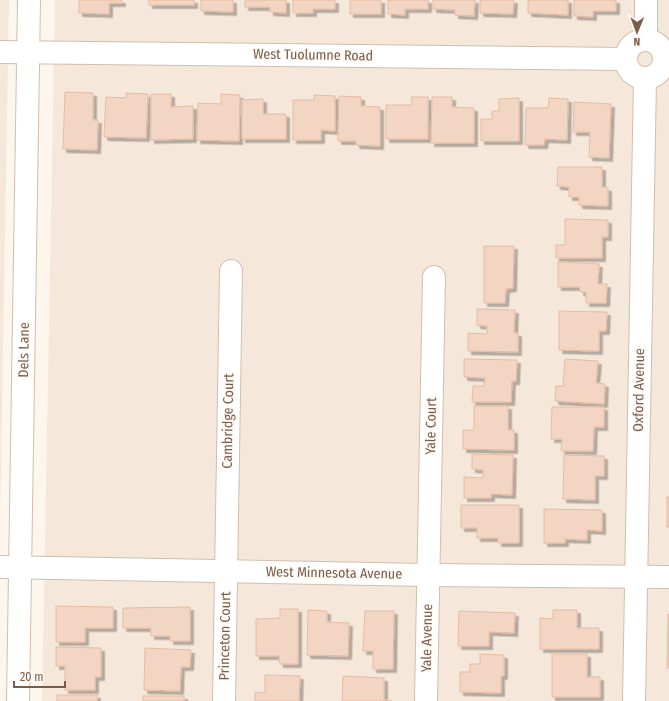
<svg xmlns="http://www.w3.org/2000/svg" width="669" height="701" viewBox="0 0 669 701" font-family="'Fira Sans Condensed',sans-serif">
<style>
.residential{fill:#f5e8da}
.building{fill:#f3d5c3;stroke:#e6bba3;filter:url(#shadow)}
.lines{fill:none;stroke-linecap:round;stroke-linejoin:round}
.minor-casing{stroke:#d1beb0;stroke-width:24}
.minor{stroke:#fff;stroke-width:22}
.labels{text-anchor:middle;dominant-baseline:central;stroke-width:3;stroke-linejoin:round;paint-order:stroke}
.street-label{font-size:14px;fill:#7a5c4d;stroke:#fffaf3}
</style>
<defs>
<filter id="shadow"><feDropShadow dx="3.5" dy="3.5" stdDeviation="0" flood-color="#0004"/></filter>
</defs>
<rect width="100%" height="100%" fill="#fdf6ec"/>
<g class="residential">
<polygon points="0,0 9,0 0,525"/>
<polygon points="55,0 669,0 669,701 42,701"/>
</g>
<g class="building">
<polygon points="79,0 122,0 122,3 109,3 109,14 79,13"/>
<rect x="149" y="0" width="45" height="5"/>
<polygon points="201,0 233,0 233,12 201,11"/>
<polygon points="245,0 286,0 286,13 270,12 270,7 245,7"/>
<polygon points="293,0 335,0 335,9 313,9 313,13 293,13"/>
<rect x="350" y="0" width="31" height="14"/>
<polygon points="388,0 428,0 428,9 405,9 405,15 388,14"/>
<polygon points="433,0 475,0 474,16 455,15 455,10 433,9"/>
<polygon points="480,0 514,0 513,14 480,13"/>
<polygon points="528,0 568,0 568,15 528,13"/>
<polygon points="574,0 616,0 616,11 593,11 593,17 574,16"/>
<polygon points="65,92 93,93 93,120 98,120 97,150 63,149"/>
<polygon points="126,93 148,94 146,138 104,137 106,97 126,98"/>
<polygon points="151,94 171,94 171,107 193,106 193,139 151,140"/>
<polygon points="221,94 240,95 239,141 197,140 198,103 221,104"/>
<polygon points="314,95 335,96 335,131 321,130 321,140 293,140 293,100 314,100"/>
<polygon points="339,96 361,97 361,106 380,107 380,146 356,145 356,141 338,141"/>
<polygon points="411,97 428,97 428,139 386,139 386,105 412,105"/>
<polygon points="432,97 452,97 452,107 474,108 474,143 431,143"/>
<polygon points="519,98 519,141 481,141 481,119 492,119 492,111 499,111 499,99"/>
<polygon points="549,98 568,99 567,140 545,139 544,145 525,145 526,108 548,108"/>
<polygon points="263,99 263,114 286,114 286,139 242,139 242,100"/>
<polygon points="574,102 611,104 609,158 589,157 590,132 573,132"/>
<polygon points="558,167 602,167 602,187 608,188 608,206 579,205 579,197 569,197 569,187 557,186"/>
<polygon points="565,219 608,220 608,237 602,237 602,258 556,258 556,245 565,245"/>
<polygon points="484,246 514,246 513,288 506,289 505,303 484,303"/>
<polygon points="558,262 599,264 598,284 607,284 606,303 586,303 586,292 580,292 580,287 558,287"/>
<polygon points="477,309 515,310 514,333 518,333 518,352 468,351 468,333 487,334 487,326 477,325"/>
<polygon points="559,311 607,312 606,331 599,331 599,351 559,350"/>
<polygon points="464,359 517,360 516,381 512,381 511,402 472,402 473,386 484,386 485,378 464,377"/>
<polygon points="565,359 598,361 596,383 605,384 604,404 555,401 556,386 563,386"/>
<polygon points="474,406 508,406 508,430 514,430 514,450 463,449 463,430 474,430"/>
<polygon points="552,407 604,407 604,427 594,427 593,451 561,451 562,439 551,439"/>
<polygon points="472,454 513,455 512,495 491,494 491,498 464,498 464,477 483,478 483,470 472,469"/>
<polygon points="564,455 604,456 604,476 595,476 595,500 563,499"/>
<rect x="667" y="497" width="2" height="30"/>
<polygon points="461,505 519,505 519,543 498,543 498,538 477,538 477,528 461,528"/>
<polygon points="544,509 602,510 602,531 587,530 587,540 565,539 565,543 544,543"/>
<polygon points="56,606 113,607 113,628 85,628 85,642 56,642"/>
<polygon points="190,607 190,641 170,641 170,636 151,636 151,628 123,628 123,608"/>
<polygon points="280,609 298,609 298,664 280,664 279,656 256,656 256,619 280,618"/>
<polygon points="308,610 327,611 327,622 349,623 348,656 307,655"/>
<polygon points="553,610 577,610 577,628 599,628 599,649 540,649 540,618 553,619"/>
<polygon points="365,611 394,611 393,669 373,669 373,651 363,651"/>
<polygon points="459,611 515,613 514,633 489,632 489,646 458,646"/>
<polygon points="668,614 669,615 669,668 667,668"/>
<polygon points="56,647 101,648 101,677 95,677 95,690 65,690 65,666 56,666"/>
<polygon points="145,648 191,650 190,667 181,667 180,691 144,690"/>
<polygon points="480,654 504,655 504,676 501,676 501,693 460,692 460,672 470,672 470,664 480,664"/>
<polygon points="552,654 587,654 587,677 600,677 600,697 552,697"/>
<polygon points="265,675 300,676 299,701 255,701 255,692 265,693"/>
<polygon points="343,676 384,678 384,700 392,701 342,701"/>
<rect x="57" y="695" width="40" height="6"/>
<rect x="143" y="696" width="41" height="5"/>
</g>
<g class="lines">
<defs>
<g id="minor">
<polyline points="646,39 646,0"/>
<circle cx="645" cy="59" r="19"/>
<polyline points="0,52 626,59"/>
<polyline points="0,567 428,575 669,577"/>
<polyline points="18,701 29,0"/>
<polyline points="224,701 231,271"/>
<polyline points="426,701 434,277"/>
<polyline points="634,701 645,78"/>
</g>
</defs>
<use href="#minor" class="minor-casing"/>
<use href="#minor" class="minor"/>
</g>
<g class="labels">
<g class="street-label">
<text transform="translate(313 55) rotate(1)">West Tuolumne Road</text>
<text transform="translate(24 350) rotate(-89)">Dels Lane</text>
<text transform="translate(639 390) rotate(-89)">Oxford Avenue</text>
<text transform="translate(228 421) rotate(-89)">Cambridge Court</text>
<text transform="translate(431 426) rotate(-89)">Yale Court</text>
<text transform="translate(334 573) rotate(1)">West Minnesota Avenue</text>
<text transform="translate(225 636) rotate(-89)">Princeton Court</text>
<text transform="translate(427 638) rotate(-89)">Yale Avenue</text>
</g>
</g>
<g transform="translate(637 32) rotate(181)" stroke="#fffaf3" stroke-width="3" paint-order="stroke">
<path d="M0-3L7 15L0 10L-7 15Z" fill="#7a5c4d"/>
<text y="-6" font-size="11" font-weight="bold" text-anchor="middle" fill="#7a5c4d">N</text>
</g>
<path d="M14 681v6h51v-6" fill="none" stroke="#7a5c4d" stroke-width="2"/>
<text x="20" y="681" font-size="12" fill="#7a5c4d" stroke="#fffaf3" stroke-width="3" paint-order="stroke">20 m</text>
</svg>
